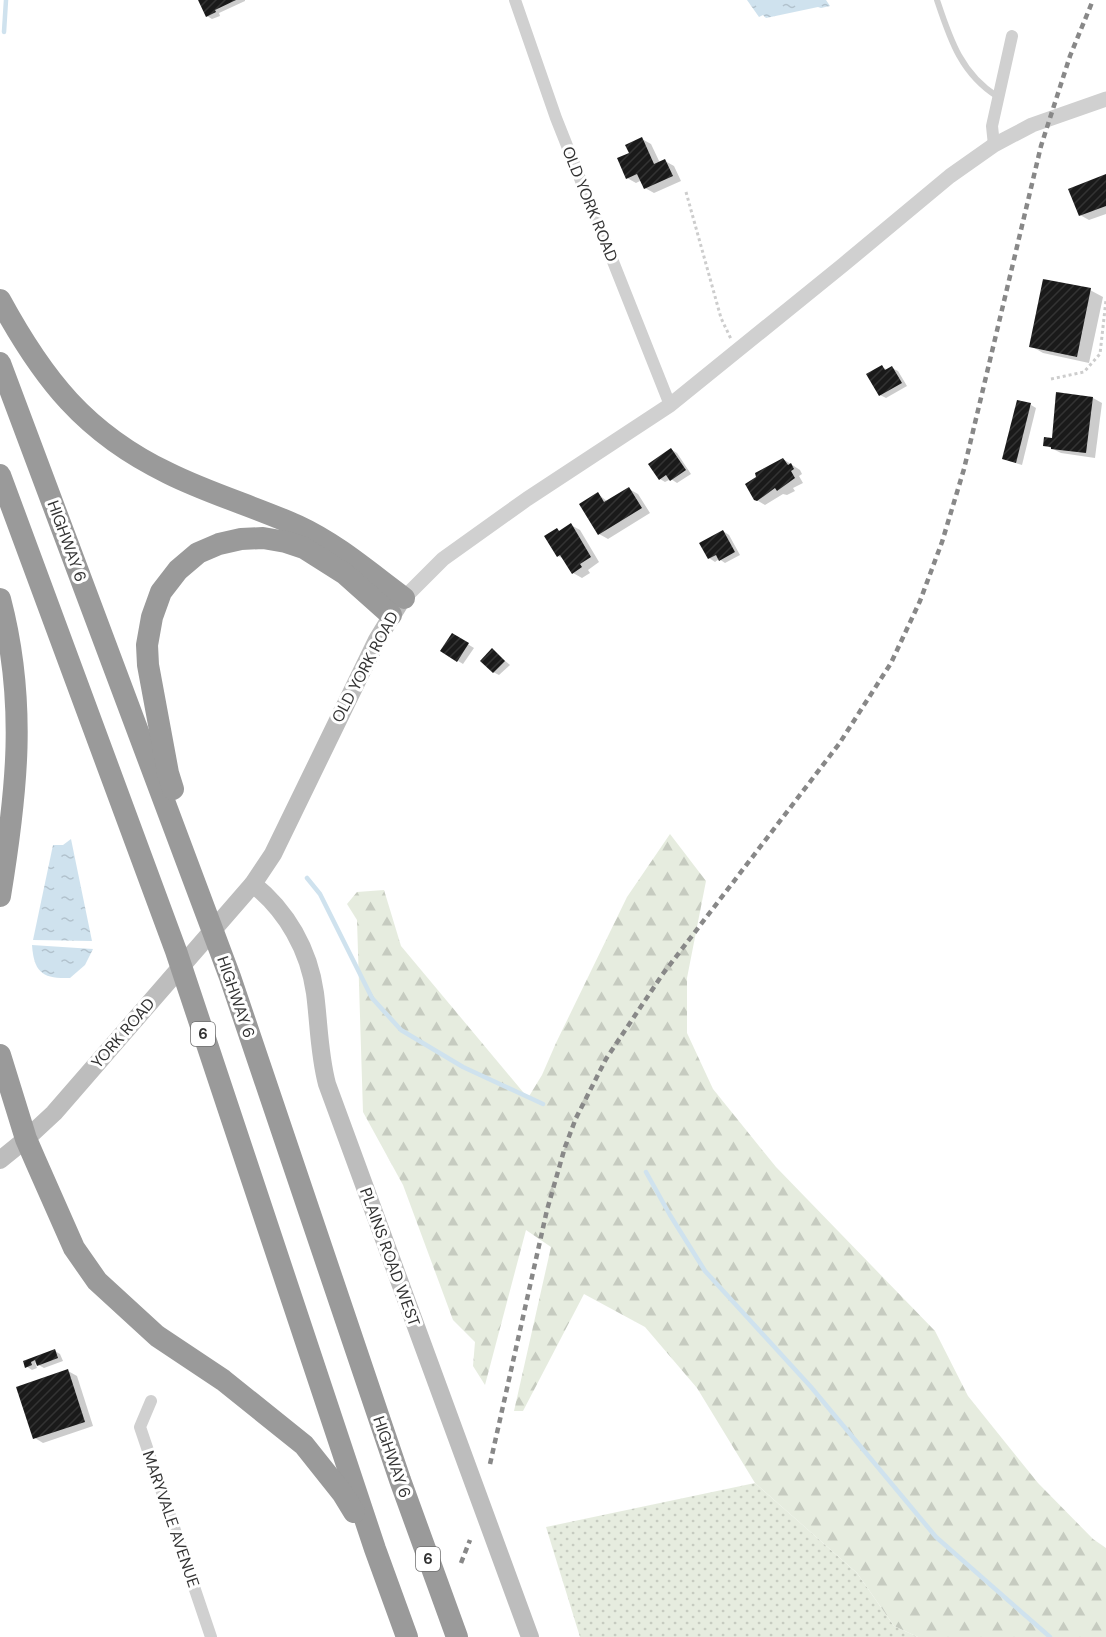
<svg xmlns="http://www.w3.org/2000/svg" width="1106" height="1637" viewBox="0 0 1106 1637" font-family="'DM Sans',sans-serif">
<style>
.grass{fill:url(#grass-dots)}
.forest{fill:url(#forest-firs)}
.water{fill:url(#water-ripples)}
.shadow{fill:#0003}
.lines{fill:none;stroke-linecap:round;stroke-linejoin:round}
.stream{stroke:#cfe2ee;stroke-width:4.5}
.building{fill:url(#building-hatch)}
.path{stroke:#cdcdcd;stroke-width:3;stroke-dasharray:3 3;stroke-linecap:butt}
.service{stroke:#d0d0d0;stroke-width:6}
.minor{stroke:#d0d0d0;stroke-width:12}
.tertiary{stroke:#d0d0d0;stroke-width:15}
.secondary{stroke:#bdbdbd;stroke-width:18}
.motorway{stroke:#9a9a9a;stroke-width:22}
.rail{stroke:#888;stroke-width:4.5;stroke-dasharray:6 4.5;stroke-linecap:butt}
.labels{text-anchor:middle;dominant-baseline:central;stroke-width:6;stroke-linejoin:round;paint-order:stroke}
.shield{fill:#fff;stroke:#707070;stroke-width:1.5}
.shield-label{font-size:15px;font-weight:bold;fill:#333}
.street-label{font-size:16px;fill:#333;stroke:#fff}
</style>
<defs>
<pattern id="grass-dots" width="8" height="8" patternUnits="userSpaceOnUse" patternTransform="scale(1.5)"><rect width="8" height="8" fill="#e6ecdf"/><path d="M2 2h.1M6 6h.1" fill="none" stroke="#c6cbc0" stroke-width="1.8" stroke-linecap="round"/></pattern>
<pattern id="forest-firs" width="22" height="20" patternUnits="userSpaceOnUse" patternTransform="scale(1.5)"><rect width="22" height="20" fill="#e6ecdf"/><path d="M5 1l3.5 6h-7zM16 11l3.5 6h-7z" fill="#c6cbc0"/></pattern>
<pattern id="water-ripples" width="26" height="14" patternUnits="userSpaceOnUse" patternTransform="scale(1.5)"><rect width="26" height="14" fill="#cfe2ee"/><path d="M2 4q2-2 4 0t4 0M15 11q2-2 4 0t4 0" fill="none" stroke="#b2c2cd"/></pattern>
<pattern id="building-hatch" width="6" height="6" patternUnits="userSpaceOnUse" patternTransform="scale(1.5)"><rect width="6" height="6" fill="#1a1a1a"/><path d="M-1 1l2-2M0 6l6-6M5 7l2-2" fill="none" stroke="#333"/></pattern>
</defs>
<rect width="100%" height="100%" fill="#fff"/>
<polygon class="grass" points="755,1483 857,1573 894,1626 918,1637 580,1637 546,1527"/>
<polygon class="forest" points="670,834 706,881 687,978 687,1033 713,1089 776,1167 935,1331 968,1396 1038,1483 1093,1539 1106,1548 1106,1637 918,1637 894,1626 857,1573 755,1483 697,1388 645,1327 584,1294 523,1411 514,1411 551,1247 526,1230 485,1385 473,1366 475,1342 453,1320 403,1185 363,1112 357,920 347,904 357,892 384,890 401,946 528,1098 542,1075 556,1043 627,897"/>
<g class="water">
<polygon points="747,0 826,0 830,6 821,8 818,7 766,18 763,15 759,17"/>
<polygon points="71,839 92,941 33,940 53,845 63,845"/>
<path d="M32 945 93 949 85 965 70 978C43 979 34 973 32 945Z"/>
</g>
<g class="shadow">
<polygon points="199,0 245,0 245,1 219,13 220,16 212,19 207,16"/>
<polygon points="642,139 651,144 660,163 665,161 674,166 681,181 654,193 645,188 642,180 636,183 627,178 631,154"/>
<polygon points="1106,176 1106,214 1089,220 1080,215"/>
<polygon points="1090,290 1103,297 1089,363 1043,353 1031,346"/>
<polygon points="882,367 888,370 892,368 898,371 907,386 886,398 880,395"/>
<polygon points="1093,398 1102,403 1095,458 1061,453 1045,445"/>
<polygon points="1031,405 1036,408 1022,465 1009,461 1004,458"/>
<polygon points="672,450 677,453 691,474 677,483 671,479 665,482 660,479"/>
<polygon points="783,459 800,470 802,474 799,476 803,483 793,488 795,491 787,495 783,494 765,505 755,499"/>
<polygon points="629,489 638,494 650,513 608,539 599,534 598,494 608,502"/>
<polygon points="571,525 580,530 599,562 588,570 590,573 582,578 573,573 564,559 558,556 557,529 561,532"/>
<polygon points="723,531 729,535 740,555 725,563 719,559 715,562 709,558"/>
<polygon points="453,635 474,648 463,664 442,651"/>
<polygon points="492,650 510,665 499,675 493,672"/>
<polygon points="55,1351 60,1354 63,1361 44,1368 35,1363 37,1368 32,1370 26,1366 25,1362"/>
<polygon points="68,1371 77,1376 93,1426 43,1443 35,1438"/>
</g>
<g class="lines">
<g class="stream">
<polyline points="4,32 6,0"/>
<polyline points="307,878 320,894 372,998 401,1030 463,1067 543,1104"/>
<polyline points="646,1172 670,1215 705,1271 811,1387 936,1537 1050,1637"/>
</g>
</g>
<g class="building">
<polygon points="198,0 236,0 215,10 216,12 206,17"/>
<polygon points="642,137 654,164 665,159 673,176 644,189 637,174 626,179 617,158 629,153 625,145"/>
<polygon points="1106,174 1106,206 1079,216 1068,189"/>
<polygon points="1043,279 1091,288 1077,357 1029,347"/>
<polygon points="882,365 885,370 892,366 902,383 879,396 866,374"/>
<polygon points="1056,392 1093,397 1086,453 1051,449 1051,447 1043,446 1044,437 1052,438"/>
<polygon points="1017,400 1031,403 1016,463 1002,459"/>
<polygon points="671,448 686,470 670,481 666,475 659,480 648,464"/>
<polygon points="783,458 788,465 791,463 794,469 791,471 795,478 777,491 775,488 757,501 754,500 745,484 756,477 755,473"/>
<polygon points="629,487 642,508 598,535 579,504 598,492 604,502"/>
<polygon points="571,523 591,557 580,564 582,567 572,574 560,555 557,557 544,536 557,528 559,531"/>
<polygon points="723,530 735,552 719,561 716,555 708,559 699,543"/>
<polygon points="452,633 469,643 457,662 440,651"/>
<polygon points="492,648 505,661 493,673 480,661"/>
<polygon points="55,1349 58,1358 37,1366 35,1360 31,1362 32,1365 25,1368 23,1361"/>
<polygon points="68,1369 85,1422 33,1439 16,1387"/>
</g>
<g class="lines">
<g class="path">
<polyline points="686,192 721,318 731,339"/>
<polyline points="1051,379 1084,372 1100,354 1106,300"/>
</g>
<path class="service" d="M937 0C950 39 961 74 998 97"/>
<g class="minor">
<polyline points="515,0 556,118 670,405"/>
<polyline points="994,145 992,126 1012,36"/>
<polyline points="151,1401 140,1427 211,1637"/>
</g>
<polyline class="tertiary" points="404,598 443,559 527,499 670,405 843,265 950,176 994,145 1032,125 1106,99"/>
<g class="secondary">
<path d="M253 884C287 911 309 950 315 993 319 1024 319 1054 327 1084L530 1637"/>
<polyline points="0,1160 26,1139 54,1113 253,884 273,854 377,640 399,604"/>
</g>
<g class="motorway">
<path d="M0 300C43 379 85 433 168 473 210 494 256 507 298 526 337 544 370 573 404 598"/>
<polyline points="0,363 230,977 400,1480 457,1637"/>
<polyline points="0,475 176,951 375,1549 407,1637"/>
<path d="M0 599C27 702 17 792 0 896"/>
<polyline points="173,789 168,773 148,665 147,645 152,617 161,592 178,570 198,553 219,544 241,539 263,538 286,542 304,548 345,574 391,615"/>
<polyline points="0,1055 26,1139 36,1162 74,1248 97,1281 157,1336 223,1380 304,1445 343,1494 354,1512"/>
</g>
<g class="rail">
<polyline points="490,1464 547,1210 565,1147 576,1118 606,1059 662,975 839,744 891,663 920,601 942,542 964,469 1041,146 1070,56 1093,0"/>
<polyline points="461,1563 470,1540"/>
</g>
</g>
<g class="labels">
<g class="shield">
<rect x="191" y="1022" width="24" height="24" rx="4.5"/>
<rect x="416" y="1547" width="24" height="24" rx="4.5"/>
</g>
<g class="shield-label">
<text x="203" y="1034">6</text>
<text x="428" y="1559">6</text>
</g>
<g class="street-label">
<text transform="translate(590 204) rotate(68)">OLD YORK ROAD</text>
<text transform="translate(67 541) rotate(70)">HIGHWAY 6</text>
<text transform="translate(365 667) rotate(-62)">OLD YORK ROAD</text>
<text transform="translate(236 997) rotate(71)">HIGHWAY 6</text>
<text transform="translate(123 1033) rotate(-49)">YORK ROAD</text>
<text transform="translate(390 1257) rotate(70)">PLAINS ROAD WEST</text>
<text transform="translate(392 1457) rotate(71)">HIGHWAY 6</text>
<text transform="translate(171 1519) rotate(71)">MARYVALE AVENUE</text>
</g>
</g>
</svg>
